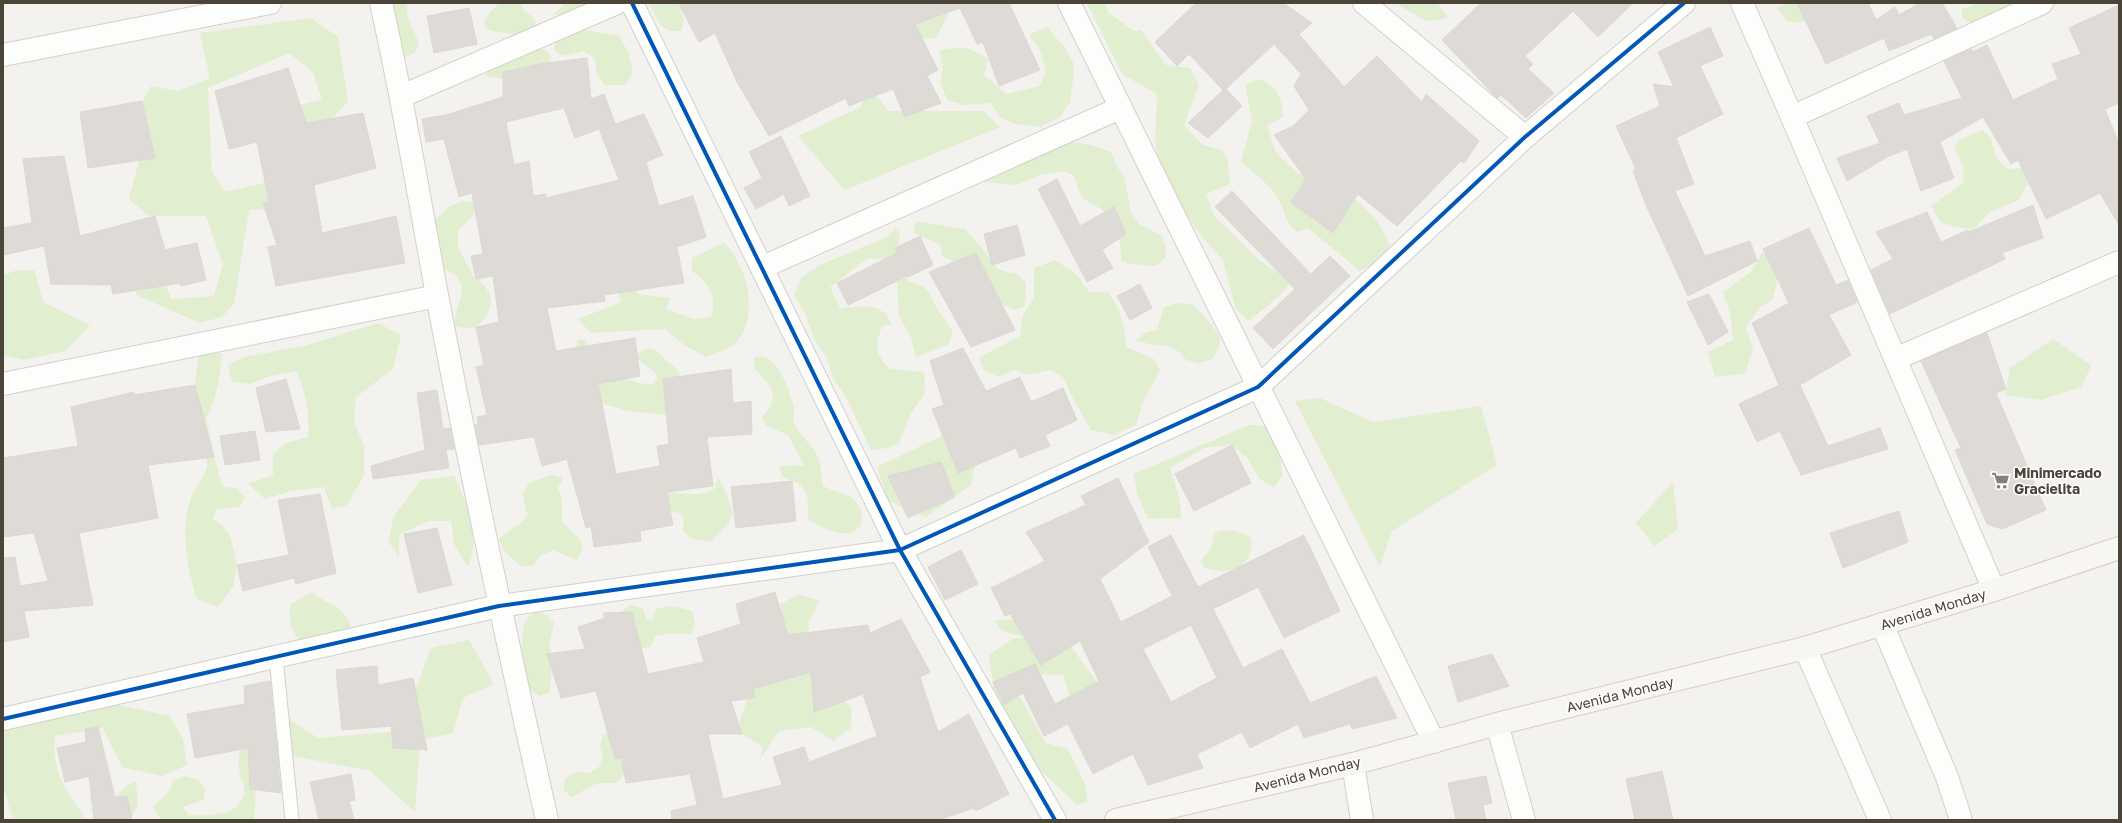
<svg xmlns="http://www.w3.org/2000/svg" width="2122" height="823" viewBox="0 0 2122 823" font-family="'Golos Text',sans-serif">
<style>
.green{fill:#e1eecf}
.building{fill:#dedbd6;stroke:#dcd9d4;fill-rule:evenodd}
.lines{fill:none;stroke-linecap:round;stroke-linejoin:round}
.service-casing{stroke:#d2d0cb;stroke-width:15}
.minor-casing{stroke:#d2d0cb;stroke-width:24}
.secondary-casing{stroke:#d3cfc5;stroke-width:24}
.service{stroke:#fdfdfc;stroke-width:13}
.minor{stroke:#fdfdfc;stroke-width:22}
.secondary{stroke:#f7f6f1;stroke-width:22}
.cycleway-casing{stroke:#fff;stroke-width:6}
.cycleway{stroke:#0057b8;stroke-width:4}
.labels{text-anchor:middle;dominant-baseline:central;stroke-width:3;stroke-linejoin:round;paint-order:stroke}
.poi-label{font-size:14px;font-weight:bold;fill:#4b4439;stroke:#fff;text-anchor:start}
.street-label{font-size:14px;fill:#4b4439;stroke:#fff}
</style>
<rect width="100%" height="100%" fill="#f4f2ee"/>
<g class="green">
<path d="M383 3H407C405 19 414 29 419 43L414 53 403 58Z"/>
<polygon points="500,3 520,3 525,11 535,19 537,47 548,52 551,57 549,63 510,79 487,77 486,71 518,39 514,34 492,31 486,28 484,22 491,11"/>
<polygon points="565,3 606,3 568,17 554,14"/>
<polygon points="649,3 677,3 684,19 681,31 669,31 660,25"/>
<polygon points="1087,3 1105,3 1109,13 1134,31 1141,30 1166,65 1190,68 1199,85 1184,125 1203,145 1222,150 1228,161 1230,184 1206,194 1214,216 1258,259 1275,271 1298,274 1279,296 1249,321 1236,310 1223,260 1202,237 1166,184 1155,145 1157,94 1122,74"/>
<polygon points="1395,3 1437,3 1448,18 1426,21"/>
<polygon points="1786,3 1823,3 1803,22 1788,22 1777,8"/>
<polygon points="1979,3 2041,3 1974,22 1968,22 1962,17 1962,9"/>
<polygon points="948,5 947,17 936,38 925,39 914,36 913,25"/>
<polygon points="311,18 338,37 348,102 311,139 285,108 322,100 313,72 289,53 208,88 212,172 225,192 288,178 275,209 249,210 234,304 222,317 200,323 136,295 142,248 160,267 171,299 214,296 223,264 206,216 149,216 129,199 145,137 134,117 151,86 178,91 210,78 200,33"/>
<path d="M1047 27 1065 48 1073 62 1074 73 1070 102 1061 116 1040 127 1015 124 1001 118 991 103 964 105 947 100 940 82 943 69 939 50C963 46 968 46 988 59L984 75 1006 94 1040 86 1046 71 1040 50 1029 35Z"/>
<polygon points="586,30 619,36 628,52 633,71 626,85 604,85 597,73 595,58 584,51 563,56 554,50 558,35"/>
<path d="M1259 79C1278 86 1282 98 1283 117L1267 125 1276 153 1299 174 1322 171C1338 188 1359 201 1375 218 1381 226 1386 237 1390 245L1382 260 1360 271 1308 228 1297 232C1283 220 1287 214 1279 200 1270 184 1254 173 1241 162L1252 121 1245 85Z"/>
<polygon points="870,87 888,111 984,111 1000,127 845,190 798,136 861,107"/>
<polygon points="1983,130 1990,137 1997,158 2007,169 2022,168 2039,162 2040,179 2026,186 2019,200 1990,212 1973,230 1941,223 1931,206 1963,183 1963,166 1954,147 1959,140"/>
<path d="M1064 142 1088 144 1111 152 1117 167 1124 176 1131 212 1139 224 1161 235 1166 246 1165 258 1156 266 1132 264 1121 261C1123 243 1115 219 1099 208 1094 204 1085 201 1081 196 1078 190 1076 181 1073 175L1063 171 1040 175 1017 185 983 182 982 171Z"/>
<path d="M462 201 474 202C478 216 466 222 458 231V247L475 279 476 275C480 281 488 289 490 296 493 306 485 321 476 326 470 330 462 328 455 326 453 299 479 284 441 267L433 222 450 206Z"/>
<path d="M915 222C932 222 948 228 965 229 971 236 978 243 984 251 997 267 994 271 1018 274L1026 283 1025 306 1014 310 1004 305 998 296 987 291 966 261H952L942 256 941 245 914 233Z"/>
<path d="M895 228 900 234 896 264 908 281C929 286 929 293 938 310 943 318 948 325 953 332L949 344 916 357 911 337 899 316 897 281 886 259H867L830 287 840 308C861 307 883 301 892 325L882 326C875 347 874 351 889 369L924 372 925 393 911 413 899 443 888 448 871 450 847 399 832 376 827 358 814 339 806 315 794 294 801 278 820 265 889 236Z"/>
<path d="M724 243C748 266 759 315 737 342 731 349 715 353 706 357L683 344 665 329 591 333 578 319 621 302 608 265 634 270 637 294 670 298 666 309 694 319 711 317C717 297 710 283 692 271V258Z"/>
<polygon points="1762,253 1778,263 1777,284 1772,300 1759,308 1746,328 1753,349 1745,374 1715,377 1708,352 1733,340 1731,317 1723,292 1751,272"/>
<path d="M1055 260 1075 273 1089 292H1108C1121 309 1125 326 1126 347L1154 359 1160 370 1143 402 1136 425 1114 435 1091 430 1070 393 1064 378 1051 370 1027 375 1014 370 999 377 984 371 979 358 1020 336 1023 315 1034 297V268Z"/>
<polygon points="34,270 43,302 90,325 65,351 24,360 3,355 3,276 14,271"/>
<path d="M1177 303C1181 304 1186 303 1190 304 1198 307 1219 331 1220 340 1220 348 1215 354 1211 360L1199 363 1186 360C1173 340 1157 349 1136 340L1145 333 1157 330 1164 307Z"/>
<path d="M378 323 401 335 393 369 356 397 354 422 364 445V476L346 506 332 508 324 487 291 491 265 499 248 484 273 475V453L286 443 308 437C310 413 306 393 296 371L271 376 249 384 232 382 228 365 244 357 304 346Z"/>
<path d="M578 339 584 340C603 359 623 386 653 384L657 380V374L638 359V354C650 344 657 350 665 359 674 367 677 367 681 379L667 415 629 411 599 403 550 351H576Z"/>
<polygon points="2053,339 2091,365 2082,387 2041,400 2005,395 2010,368"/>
<path d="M222 353C220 379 217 396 206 419 212 442 215 465 223 487L235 488 245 497 240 507 217 509 213 519 222 525 230 536 237 565 233 587 218 607 197 599C187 568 180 529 191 498 194 489 207 473 207 465 207 450 200 439 195 425 191 410 196 371 199 355Z"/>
<path d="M754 357C757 357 763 356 766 358 780 362 791 395 794 408 795 413 792 418 794 423 799 434 808 441 814 450 822 460 820 474 823 486 845 496 865 495 861 526 857 529 853 533 850 533 835 535 818 527 808 518 808 491 809 487 783 477L779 466 804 465 788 435 766 426 762 417 770 408 773 397 771 387 755 369Z"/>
<polygon points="1320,398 1373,422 1481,406 1497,465 1392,531 1380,567 1295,401"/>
<polygon points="964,425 978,450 971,485 926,517 888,501 877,467"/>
<polygon points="1249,425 1269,426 1279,453 1283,475 1274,488 1260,479 1247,458 1232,445 1204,448 1170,468 1180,501 1181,518 1148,519 1138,496 1133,474"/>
<path d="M551 475 563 478 558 488 562 499V522L579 538 583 550 576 560 553 550 540 556 533 566H521L504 551 499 539C509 529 519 527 527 516L523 493 529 483Z"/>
<path d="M454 476C467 503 481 539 468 567L454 544 451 521H428L399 535V557L388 541 394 516 421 480Z"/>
<polygon points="718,478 723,485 733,513 728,524 710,542 692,539 683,531 684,520 682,514 670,511 667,493 699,494 707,493 714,489"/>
<polygon points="1673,482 1678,529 1654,546 1636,523"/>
<path d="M1232 530 1245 534 1251 538C1255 568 1227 577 1203 567L1201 561 1212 547 1214 535 1218 531Z"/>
<path d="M312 592C329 606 349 607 352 632L306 647C293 635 287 622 291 604Z"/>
<polygon points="798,595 820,600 809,621 807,671 852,707 851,728 833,741 811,727 779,731 760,759 763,747 737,731 760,659 791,651 780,604"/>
<path d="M631 605 643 608 646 619 652 620 656 609C669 604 678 607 692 611L695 623 691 634H667L656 636 650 647 639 649 614 620 622 611Z"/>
<path d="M533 612 545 614 554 623 549 644 552 655V667L549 693 540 696C533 692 528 689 524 681 520 672 521 632 525 622 527 619 531 615 533 612Z"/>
<path d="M1015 619 1072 648 1099 685 1077 721 1063 675 1018 673 1014 687 1046 743 1068 749 1086 787 1087 802 1077 805 1030 760 997 711 989 655 1014 638 1028 637C1016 635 999 634 995 620Z"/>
<polygon points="469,640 494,684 463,698 453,733 420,740 415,812 370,771 267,751 287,718 318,738 400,731 431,648"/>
<path d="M118 705 170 716 183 739 187 765 162 776 122 767 103 728 55 736C51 769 65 791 84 816V820H13L3 784V731Z"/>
<path d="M243 707 257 770 254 820H161L152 807 169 792 173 781 184 776 197 779 205 788 204 800 182 807 189 815C208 816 240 817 244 793 246 784 239 777 239 769 238 749 241 727 243 707Z"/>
<path d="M615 729 629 765C616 795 610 776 591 786 585 789 579 794 572 797L563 790 565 779 576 772 589 773 599 767 603 757 600 746 603 735Z"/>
<path d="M136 781 138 805 131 818 108 820C111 802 119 788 136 781Z"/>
</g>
<g class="building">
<polygon points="678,3 1009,3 1040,70 999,86 983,42 977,44 960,8 915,24 938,70 927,76 941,103 905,117 893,89 849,106 846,98 769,136 737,82 715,33 699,42"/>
<polygon points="1196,3 1283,3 1312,23 1299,34 1344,87 1377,56 1422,102 1426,94 1479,141 1464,163 1461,161 1397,226 1358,194 1333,233 1291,202 1306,179 1274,135 1293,126 1309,110 1294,86 1301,74 1274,44 1226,89 1242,106 1208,138 1188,123 1223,90 1189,54 1177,66 1155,42"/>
<polygon points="1481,3 1633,3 1598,37 1573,11 1525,56 1533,64 1528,69 1554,93 1526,118 1501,95 1497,98 1442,40"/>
<polygon points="1797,3 1868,3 1876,20 1895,7 1899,15 1920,3 1942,3 1957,28 1934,39 1931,34 1889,51 1884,38 1826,64"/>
<polygon points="2119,5 2119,103 2105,109 2119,144 2119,225 2100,193 2046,219 2018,160 2011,164 1983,117 1940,142 1954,178 1921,191 1907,149 1887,157 1847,181 1837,158 1880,143 1867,116 1899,103 1904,115 1962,98 1944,61 1971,49 1973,52 1987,45 2013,100 2058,79 2052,64 2081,54 2069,28"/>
<polygon points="469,8 477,44 434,53 427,16"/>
<polygon points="1710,27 1723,56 1700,66 1723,114 1676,138 1694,184 1675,191 1705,256 1750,241 1757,261 1688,296 1645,203 1633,171 1636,169 1616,126 1660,106 1653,84 1674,87 1658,52"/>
<path d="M587 58 591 99 604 94 615 124 604 128 644 114 663 155 646 162 659 206 693 196 706 237 677 247 684 283 604 295 605 301 547 308 556 351 635 338 640 376 598 384 616 474 660 466 657 446 669 444 663 379 731 369 733 403 751 401 752 434 707 437 713 486 667 492 673 525 640 531 641 541 594 547 591 526 586 528 567 459 542 466 534 437 479 445 475 425 478 424 477 417 487 415 476 367 484 365 476 327 499 322 493 276 476 279 471 256 483 254 472 193 459 197 444 139 426 142 422 119 446 115 503 97V72L539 64ZM564 108 575 138 599 129 619 180 546 198V194L533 196 529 161 514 165 506 122Z"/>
<polygon points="288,68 306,123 363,113 376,168 314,185 322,233 396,216 405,263 276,286 268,247 277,245 263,203 269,202 257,142 229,149 215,91"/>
<polygon points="142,101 155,158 88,168 80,112"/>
<polygon points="781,136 810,196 789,206 784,194 756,209 744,188 762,178 749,152"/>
<polygon points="64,156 80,236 155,216 165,250 197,243 206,280 181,286 180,283 113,294 111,285 51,284 44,246 3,255 3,228 32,223 23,159"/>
<polygon points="1057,179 1080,226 1114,207 1126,234 1102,250 1113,268 1087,282 1038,189"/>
<polygon points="1232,191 1311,274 1330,256 1350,276 1273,349 1253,328 1295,289 1215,207"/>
<polygon points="2033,205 2043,238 2002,253 2005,259 1890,314 1871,270 1893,259 1876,232 1927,212 1941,242 1968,230 1969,232"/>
<polygon points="1017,225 1025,255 992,265 984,234"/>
<polygon points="1809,228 1836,285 1848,280 1857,302 1829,315 1851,355 1800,385 1828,446 1880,428 1888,449 1801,475 1780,431 1757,442 1739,404 1779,385 1752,323 1789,303 1763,249"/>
<polygon points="920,236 933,265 908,277 907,276 848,305 837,283 897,253 895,248"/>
<polygon points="976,253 1015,330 971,347 929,272"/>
<polygon points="1140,284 1152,308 1130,320 1117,296"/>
<polygon points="1709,294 1728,332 1708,345 1687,302"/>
<polygon points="1987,333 2006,389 1996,393 2046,510 2002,529 1987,524 1955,450 1961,448 1921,361"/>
<polygon points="963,348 986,391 1020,377 1031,402 1063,388 1077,420 1045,435 1050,446 1020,458 1016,448 958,473 932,409 944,405 930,361"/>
<polygon points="286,379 300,429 266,432 256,388"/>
<polygon points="195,385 214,457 148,465 158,518 79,533 93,605 24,611 29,637 3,642 3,558 15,557 20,586 48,581 34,533 3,537 3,458 78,446 71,407 134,392 134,395"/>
<polygon points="437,390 443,429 450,428 454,449 446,450 449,468 373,479 371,466 425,450 417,393"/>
<polygon points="255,431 260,460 225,465 220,436"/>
<polygon points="1232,445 1251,483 1194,511 1175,474"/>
<polygon points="941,462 955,497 908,518 888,476"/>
<path d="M1118 478 1149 542 1100 579 1121 622 1172 596 1148 547 1171 535 1198 587 1304 535 1340 611 1284 638 1258 587 1213 609 1243 668 1282 649 1310 703 1376 676 1397 718 1352 729 1350 724 1304 738 1298 724 1250 748 1242 732 1197 754 1203 768 1148 785 1133 754 1093 774 1068 724 1044 736 1023 693 1004 705 993 682 1035 664 1055 704 1099 681 1080 641 1041 665 1010 614 1005 616 991 588 1045 561 1026 532 1086 505 1081 496ZM1191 625 1217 678 1171 702 1143 649Z"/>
<polygon points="792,481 796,521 736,528 731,487"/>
<polygon points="320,494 336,573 296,584 294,578 243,591 237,565 289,555 278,500"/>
<polygon points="1899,511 1908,542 1843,568 1830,533"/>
<polygon points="437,528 452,585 418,593 404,534"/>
<polygon points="961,550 978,584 945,600 928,567"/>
<path d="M775 592 788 635 868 625 870 633 901 619 930 672 920 677 938 732 969 714 1009 794 976 811 974 808 939 820H672L671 811 697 805 690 774 626 783 621 758 615 759 596 691 561 698 547 654 585 649 578 627 605 618 603 613 632 612 648 674 704 662 697 638 741 624 736 604ZM811 672 814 712 863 694 877 736 809 762 804 747 773 757 782 785 723 799 708 734H742L731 701 755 698 753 689Z"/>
<polygon points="1492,654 1509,686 1458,702 1448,666"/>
<polygon points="377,666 378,685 413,678 427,750 393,748 391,726 342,730 336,670"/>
<polygon points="270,681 281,793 250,789 248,748 195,758 187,714 245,704 244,686"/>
<polygon points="98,727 115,797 127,796 132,820 94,820 89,776 65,782 57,748 86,742 85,729"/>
<polygon points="1662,771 1673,820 1635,820 1626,779"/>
<polygon points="351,774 355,800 349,801 354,820 319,820 310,782"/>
<polygon points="1486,776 1492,803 1483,805 1486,820 1456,820 1448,783"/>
</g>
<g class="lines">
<defs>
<polyline id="service" points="276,657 292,820"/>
<g id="minor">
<path d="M381 3C403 100 419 197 437 295 470 471 508 646 547 820"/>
<polyline points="632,3 900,550 1055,820"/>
<polyline points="1069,3 1434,742"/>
<polyline points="1364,3 1525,137"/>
<polyline points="1742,3 1792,117 1994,590"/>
<polyline points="3,55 270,3"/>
<polyline points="402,96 617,3"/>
<polyline points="1792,117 2042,3"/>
<polyline points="763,267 1120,108"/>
<polyline points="1895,359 2119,262"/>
<polyline points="3,384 437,296"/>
<polyline points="1882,624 1947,777 1961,820"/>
<polyline points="1805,648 1880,820"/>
<polyline points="3,719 499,606 900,550 1258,387 1525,137 1684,3"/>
<polyline points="1497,724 1524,820"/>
<polyline points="1353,764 1362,820"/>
</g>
<polyline id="secondary" points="1116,820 1353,764 1497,724 1805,648 1994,590 2119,548"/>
</defs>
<use href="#service" class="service-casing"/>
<use href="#minor" class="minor-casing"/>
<use href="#secondary" class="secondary-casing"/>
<use href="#service" class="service"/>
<use href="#minor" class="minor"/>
<use href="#secondary" class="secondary"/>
<defs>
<g id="cycleway">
<polyline points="632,3 900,550 1055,820"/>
<polyline points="3,719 499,606 900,550 1258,387 1525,137 1684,3"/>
</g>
</defs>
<use href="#cycleway" class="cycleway-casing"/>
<use href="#cycleway" class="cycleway"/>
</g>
<defs>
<symbol id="supermarket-bare" viewBox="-9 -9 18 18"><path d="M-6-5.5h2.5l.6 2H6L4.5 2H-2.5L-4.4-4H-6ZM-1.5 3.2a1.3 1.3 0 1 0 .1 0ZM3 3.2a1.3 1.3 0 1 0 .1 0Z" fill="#868178" stroke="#fff" stroke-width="2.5" paint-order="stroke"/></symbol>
</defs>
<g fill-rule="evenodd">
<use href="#supermarket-bare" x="1988" y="468" width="25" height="25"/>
</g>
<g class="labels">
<g class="poi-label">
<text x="2014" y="472">Minimercado<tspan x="2014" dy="16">Gracielita</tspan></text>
</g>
<g class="street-label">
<text transform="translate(1933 609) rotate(-17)">Avenida Monday</text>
<text transform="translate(1620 694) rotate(-14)">Avenida Monday</text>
<text transform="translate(1307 774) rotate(-14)">Avenida Monday</text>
</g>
</g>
<rect width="2122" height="823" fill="none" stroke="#4b4439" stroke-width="8"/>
</svg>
